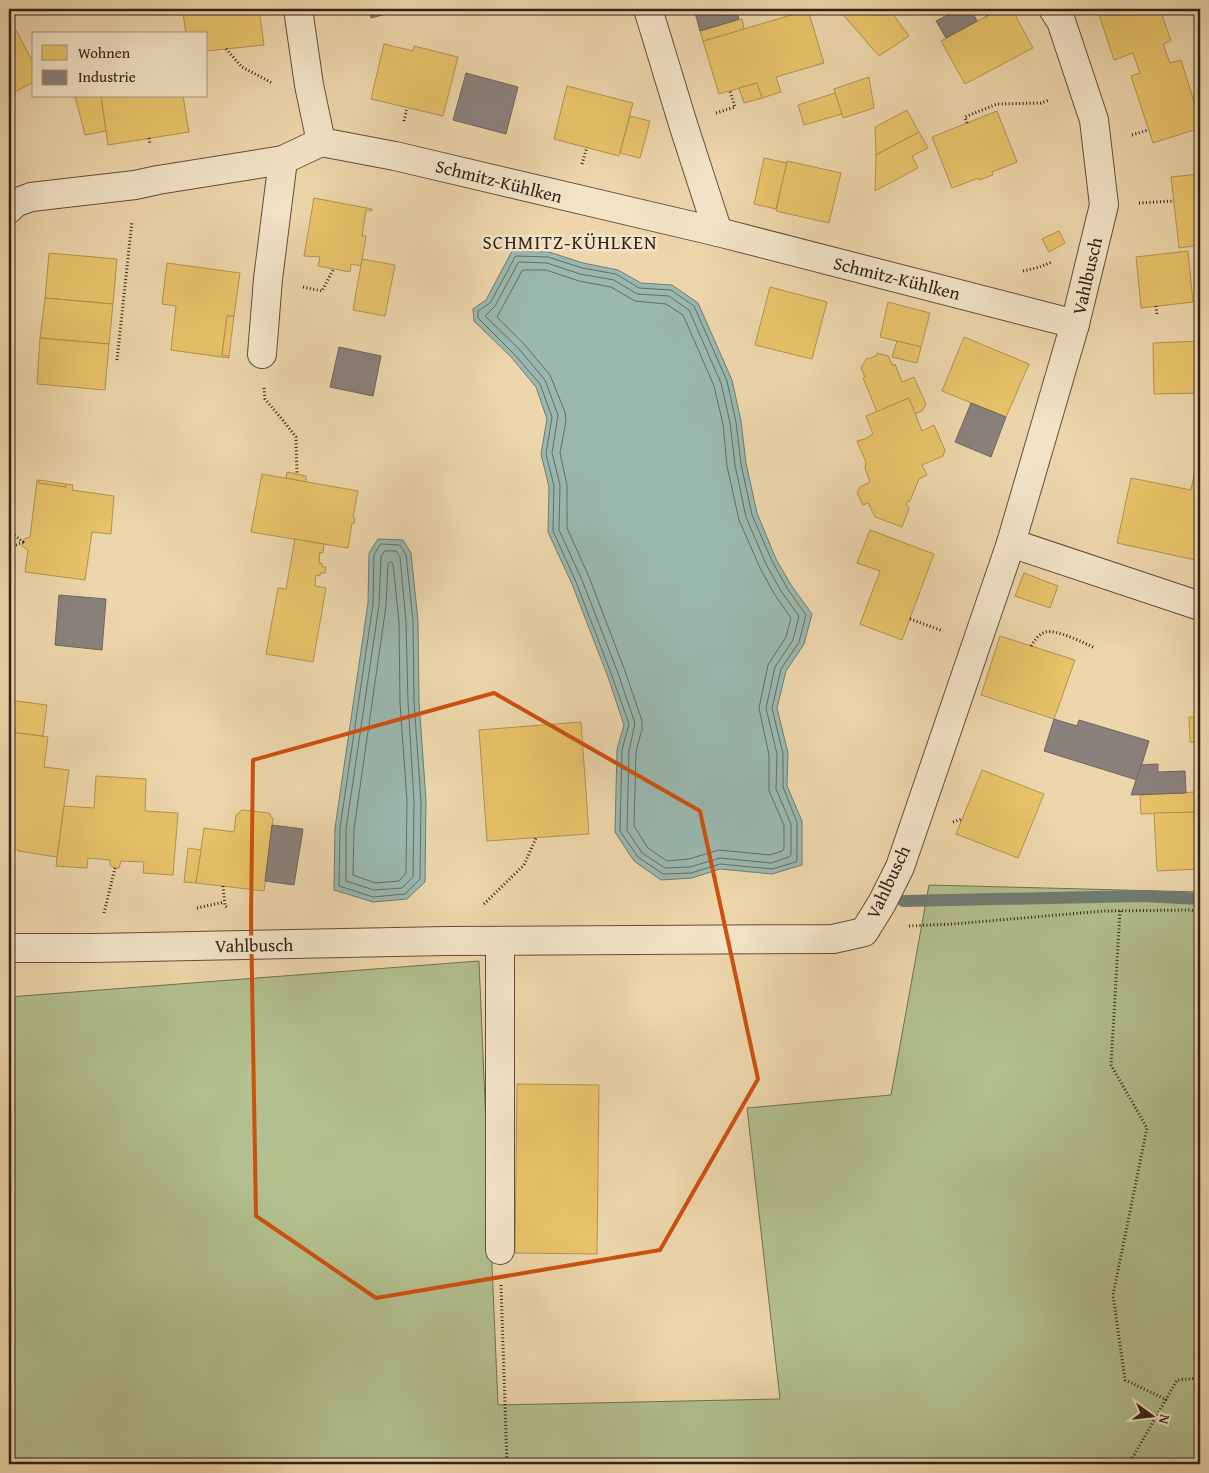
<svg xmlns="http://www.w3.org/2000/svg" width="1209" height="1473" viewBox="0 0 1209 1473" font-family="'Gentium Book Plus',serif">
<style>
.green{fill:#b2bf8e;stroke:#727052}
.water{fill:#9ab8af;stroke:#707c72}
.homes{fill:#e9c46a;stroke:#b29351}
.industry{fill:#8a817c;stroke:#70645e}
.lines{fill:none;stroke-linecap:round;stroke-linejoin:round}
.shore{stroke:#666c63;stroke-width:1}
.stream{stroke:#707c72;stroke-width:12}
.minor-casing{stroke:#614e3c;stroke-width:30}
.path{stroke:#322117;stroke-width:3;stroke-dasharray:1 2.5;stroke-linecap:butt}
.minor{stroke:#f3e4c8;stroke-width:28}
.marked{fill:none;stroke:#cd510e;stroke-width:4;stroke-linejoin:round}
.labels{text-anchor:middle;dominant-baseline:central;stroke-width:5;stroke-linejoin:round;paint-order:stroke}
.street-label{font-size:18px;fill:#322117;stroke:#f3e4c8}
.neighbourhood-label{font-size:19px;letter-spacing:1px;fill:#322117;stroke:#f3e4c8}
</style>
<rect width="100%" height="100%" fill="#edd6ab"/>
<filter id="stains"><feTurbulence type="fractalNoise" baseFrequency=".004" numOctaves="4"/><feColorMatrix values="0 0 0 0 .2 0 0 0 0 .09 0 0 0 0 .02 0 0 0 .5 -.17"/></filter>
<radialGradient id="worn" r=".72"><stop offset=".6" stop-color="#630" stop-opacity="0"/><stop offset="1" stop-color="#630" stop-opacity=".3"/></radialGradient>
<polygon class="green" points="929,885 1200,892 1200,1464 9,1464 9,997 479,961 498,1405 780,1399 747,1108 891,1095"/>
<g class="water">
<polygon points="512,251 549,252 583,263 618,270 641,283 672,285 698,303 732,380 741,421 746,463 757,513 776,559 791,585 812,614 804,644 786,671 777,708 788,753 787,786 802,821 802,865 772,874 720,869 692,878 661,880 634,861 615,832 617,749 624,725 608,677 572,584 548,532 549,487 541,454 547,419 536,387 511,357 474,321 473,309 486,300"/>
<polygon points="378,539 403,540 411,553 418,621 419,702 426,800 425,882 407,899 373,902 334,890 335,828 368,603 369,553"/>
</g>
<g class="homes">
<polygon points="221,9 259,9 264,45 206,51 206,34 186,34 183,13"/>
<polygon points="838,9 880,9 885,14 890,10 909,36 879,56"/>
<polygon points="1000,9 1012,9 1033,48 965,84 941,41"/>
<polygon points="1097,9 1160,9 1171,41 1163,44 1170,63 1181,60 1200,121 1200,128 1153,143 1131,76 1140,73 1133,53 1114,60"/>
<polygon points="808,10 824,63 776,77 781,92 762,98 757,83 719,94 703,41"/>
<polygon points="742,19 744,29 703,41 700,31"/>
<polygon points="16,30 34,64 34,82 9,95 9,33"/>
<polygon points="384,44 413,51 414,46 458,57 443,116 371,99"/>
<polygon points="869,77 874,108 843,118 834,89"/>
<polygon points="757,83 762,98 744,103 739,88"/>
<polygon points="567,86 633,103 619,156 554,139"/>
<polygon points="835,93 842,114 804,125 798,105"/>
<polygon points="75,96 101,96 106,131 85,135"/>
<polygon points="101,96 183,96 189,132 108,145"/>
<polygon points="907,110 919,132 876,155 875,127"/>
<polygon points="997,111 1017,162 992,172 993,175 979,180 979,178 952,188 932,137"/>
<polygon points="630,116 650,121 640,158 620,153"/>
<polygon points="919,132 928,148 912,156 918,168 875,191 876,155"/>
<polygon points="764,158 787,163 776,209 754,204"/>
<polygon points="787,161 841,173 829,223 776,211"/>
<polygon points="1200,174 1200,245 1179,248 1171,177"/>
<polygon points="314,198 372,209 372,211 366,210 362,236 366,236 361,266 351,264 350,272 318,266 320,257 304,256"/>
<polygon points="1059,231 1065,243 1049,252 1042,239"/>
<polygon points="1188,251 1193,302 1141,308 1136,257"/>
<polygon points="49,253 117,259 113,304 45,298"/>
<polygon points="362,259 395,265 385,316 353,310"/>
<polygon points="167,263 240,273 234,316 227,316 222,355 229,356 229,358 171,350 176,306 162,304"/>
<polygon points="770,287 827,302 812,359 755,345"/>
<polygon points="45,298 113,304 109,344 40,338"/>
<polygon points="888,302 930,313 921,347 880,337"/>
<polygon points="227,316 234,316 229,356 222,355"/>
<polygon points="964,337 1029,364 1006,417 942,391"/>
<polygon points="40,338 109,344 105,390 37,384"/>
<polygon points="897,341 921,347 917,363 892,357"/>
<polygon points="1200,341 1200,393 1154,394 1153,343"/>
<polygon points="877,353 888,356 893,366 895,364 902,382 914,377 926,404 922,411 915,414 909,398 877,412 863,378 865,377 861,368 867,358 869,359 877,355"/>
<polygon points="909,398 922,431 934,425 945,450 943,456 922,465 927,475 919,479 910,501 906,503 909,509 902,527 875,517 868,503 863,505 857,493 860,487 870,482 865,468 866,462 857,441 865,439 873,434 866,416"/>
<polygon points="1197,460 1200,461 1200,561 1117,543 1131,478 1191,490"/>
<polygon points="287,472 306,476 306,482 286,478"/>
<polygon points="262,474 358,491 353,517 355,518 354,524 352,523 348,548 251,532"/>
<polygon points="37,480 39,480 39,483 66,487 66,484 73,485 72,490 114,496 111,534 92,532 85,580 25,572 28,550 22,546 23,542 24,539 30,537"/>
<polygon points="39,480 66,484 66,487 39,483"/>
<polygon points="870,530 934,554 902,640 860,624 880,571 857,563"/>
<polygon points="295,539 324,544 323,553 320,552 319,563 322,563 322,567 326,567 325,573 320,573 320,576 316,575 315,586 326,588 313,662 266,654 278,588 286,589"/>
<polygon points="1024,573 1058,586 1050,608 1015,596"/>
<polygon points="1000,636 1075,660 1054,719 981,695"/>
<polygon points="1200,679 1200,772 1198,772 1198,742 1190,742 1189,717 1196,717 1195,680"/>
<polygon points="9,700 47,705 43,736 9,732"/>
<polygon points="581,722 589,834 487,841 479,730"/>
<polygon points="9,732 48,737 44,767 69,770 57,857 18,851 19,850 9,849 9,787 11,767 9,766"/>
<polygon points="982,770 1044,794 1018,858 956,834"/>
<polygon points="96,776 146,779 145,811 178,813 173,875 143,873 144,862 121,861 119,868 115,868 110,865 110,860 88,858 87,868 56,866 64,806 94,808"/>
<polygon points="1195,792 1196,812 1141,814 1140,795"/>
<polygon points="242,810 269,813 273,819 264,891 196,883 204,828 234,832 236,815"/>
<polygon points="1196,812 1200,812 1200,869 1157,871 1154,813"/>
<polygon points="188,848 201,850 196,883 184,882"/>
<polygon points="517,1084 599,1085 597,1254 515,1253"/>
</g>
<g class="industry">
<polygon points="369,9 405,9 371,18"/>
<polygon points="694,9 736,9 739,19 700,31"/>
<polygon points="959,9 971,9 977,21 946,38 936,21"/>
<polygon points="466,73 518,87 506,134 453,120"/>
<polygon points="339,347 381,356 373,396 330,387"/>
<polygon points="971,403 1006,417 991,457 955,442"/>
<polygon points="59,595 106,599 102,650 55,645"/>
<polygon points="1054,719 1077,726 1079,720 1149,741 1137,780 1044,751"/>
<polygon points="1158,764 1158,772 1185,771 1186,793 1131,795 1141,765"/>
<polygon points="272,825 303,829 294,885 265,881"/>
</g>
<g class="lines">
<g class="shore">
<polygon points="516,256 548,257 582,268 616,274 639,288 671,290 694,306 727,381 736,422 741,464 752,515 772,561 787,588 806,615 799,642 781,669 772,708 783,754 783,787 797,822 797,859 796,862 772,869 720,864 691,873 663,874 638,857 620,831 622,750 629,724 612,676 576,582 553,531 554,486 546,454 552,417 540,384 514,354 478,318 478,311 490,303"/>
<polygon points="520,262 547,263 580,274 614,280 637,294 669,296 689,310 721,383 730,423 735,465 746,517 766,564 781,591 799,616 793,640 775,667 766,708 777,754 776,789 791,824 791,855 789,857 771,863 720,858 690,867 665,868 642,853 627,830 629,751 635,723 618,673 582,580 559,530 560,485 552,453 558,415 545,380 519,349 485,316 495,306 518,263"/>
<polygon points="525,270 546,270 579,281 611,287 635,301 666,304 683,315 714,386 723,424 727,466 739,520 760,568 775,595 791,618 786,637 768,665 759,708 769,755 769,791 784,825 784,849 782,851 770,855 719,850 689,859 667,861 648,848 634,826 636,752 642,729 642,721 625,671 589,577 567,528 567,485 560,453 566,421 565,412 550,375 524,344 497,317 522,271"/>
<polygon points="381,544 400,545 406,555 413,621 414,702 421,801 420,879 405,894 373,897 339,886 340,828 373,604 374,555"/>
<polygon points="385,551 396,551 400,557 406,622 408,702 414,801 413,877 402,888 374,890 346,881 346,829 379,605 381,557"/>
<polygon points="391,562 393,564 399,622 400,703 407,801 406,873 399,881 375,883 353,875 354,829 386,606 388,564"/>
</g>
<polyline class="stream" points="903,901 1142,896 1200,899"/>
<defs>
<g id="minor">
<polyline points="298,9 309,85 321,142"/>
<polyline points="648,9 683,124 718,232"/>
<polyline points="9,209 15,203 31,197 135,185 158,180 283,160 321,142 395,156 718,232 1075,324"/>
<polyline points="262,354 268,279 283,160"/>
<polyline points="1011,543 1200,606"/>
<polyline points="9,948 95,948 446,941 833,939 864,932 882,903 900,867 1011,543 1075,324 1104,205 1094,120 1061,21 1053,9"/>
<polyline points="500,1250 500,941"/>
</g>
</defs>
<use href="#minor" class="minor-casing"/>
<g class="path">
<polyline points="984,9 987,16"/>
<polyline points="358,10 358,9"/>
<polyline points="226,49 242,67 272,83"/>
<polyline points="716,113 735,107 730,91"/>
<polyline points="404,121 407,108"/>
<polyline points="967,123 965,117 997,104 1041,103 1049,100"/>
<polyline points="1132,135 1148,130"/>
<polyline points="149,138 150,145"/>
<polyline points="582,164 587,147"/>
<polyline points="1139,203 1173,201"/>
<polyline points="1023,271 1040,267 1052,262"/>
<polyline points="303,287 322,291 334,268"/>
<polyline points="1156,306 1157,315"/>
<polyline points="117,360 132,221"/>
<polyline points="264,388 265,399 281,418 296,437 297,474"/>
<polyline points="9,531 23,542 9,548"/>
<polyline points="910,619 943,631"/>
<path d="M1031 646C1035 640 1038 635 1045 632 1057 629 1084 643 1095 648"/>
<polyline points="953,822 962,819"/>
<polyline points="223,886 225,906 228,908"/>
<polyline points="484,904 524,865 536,838"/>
<polyline points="197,908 224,902"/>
<polyline points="1120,911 1111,1065 1147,1128 1113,1295 1125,1380 1167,1400"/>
<polyline points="104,913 115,868"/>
<polyline points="909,926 953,924 1104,911 1190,910 1200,912"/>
<polyline points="501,1285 507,1464"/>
<polyline points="1129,1464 1177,1380 1200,1378"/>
</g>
<use href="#minor" class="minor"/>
</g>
<path class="marked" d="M494 693 700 811 758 1079 660 1250 376 1298 256 1216 251 919 253 760Z"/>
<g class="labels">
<g class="street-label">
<text transform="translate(499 181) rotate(14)">Schmitz-Kühlken</text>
<text transform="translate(1087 276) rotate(-77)">Vahlbusch</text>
<text transform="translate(897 278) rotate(14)">Schmitz-Kühlken</text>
<text transform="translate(888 882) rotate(-65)">Vahlbusch</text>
<text transform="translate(254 945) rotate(-1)">Vahlbusch</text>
</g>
<g class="neighbourhood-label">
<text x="570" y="242">SCHMITZ-KÜHLKEN</text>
</g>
</g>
<rect width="1209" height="1473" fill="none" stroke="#edd6ab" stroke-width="30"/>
<rect x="10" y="10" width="1189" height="1453" fill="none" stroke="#322117" stroke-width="2.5"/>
<rect x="15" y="15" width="1179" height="1443" fill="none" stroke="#322117"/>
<rect x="32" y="32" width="175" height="65" fill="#f3e4c8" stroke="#a69681"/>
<rect x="42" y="45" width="25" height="15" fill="#e9c46a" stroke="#a69681"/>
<text x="78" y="58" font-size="15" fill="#322117">Wohnen</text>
<rect x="42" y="70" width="25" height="15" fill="#8a817c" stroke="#a69681"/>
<text x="78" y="82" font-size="15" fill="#322117">Industrie</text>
<g transform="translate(1152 1416) rotate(105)" stroke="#f3e4c8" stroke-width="4" paint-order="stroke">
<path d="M0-4L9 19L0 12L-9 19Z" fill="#322117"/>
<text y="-8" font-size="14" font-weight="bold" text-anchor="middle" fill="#322117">N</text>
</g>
<rect width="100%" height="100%" filter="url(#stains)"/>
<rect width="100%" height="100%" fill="url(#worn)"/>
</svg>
